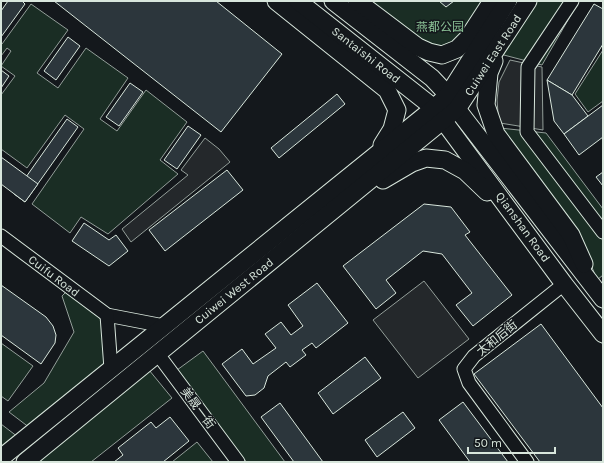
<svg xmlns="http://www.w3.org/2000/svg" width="604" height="463" viewBox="0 0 604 463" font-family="Karla,'Noto Sans SC',sans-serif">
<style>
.green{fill:#1a2d24;stroke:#939e99}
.parking{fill:#24282b;stroke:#939e99}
.building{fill:#2c363c;stroke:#d8e6dc}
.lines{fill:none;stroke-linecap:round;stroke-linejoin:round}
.minor-casing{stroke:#d8e6dc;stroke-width:15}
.major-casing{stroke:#d8e6dc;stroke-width:19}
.minor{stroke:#14181c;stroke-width:13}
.major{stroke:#14181c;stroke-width:17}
.labels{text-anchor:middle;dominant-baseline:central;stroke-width:3;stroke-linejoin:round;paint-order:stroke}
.park-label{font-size:12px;fill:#8ac095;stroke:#14181c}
.street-label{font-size:12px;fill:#d8e6dc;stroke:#14181c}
</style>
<rect width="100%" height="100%" fill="#14181c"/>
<g class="green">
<polygon points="357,1 492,1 442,55"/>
<polygon points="534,1 579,1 542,65 500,54"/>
<polygon points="31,4 68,30 37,73 58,88 86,48 128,78 100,119 117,131 146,90 187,122 160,160 178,174 108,234 81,217 70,233 32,204 84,129 65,115 27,168 1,149 1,95 15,76 1,66 11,51 7,48 1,56 1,43 2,44"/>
<polygon points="603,50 603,101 588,112 575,94"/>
<polygon points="500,128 546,133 603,209 603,275 597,280 579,234"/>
<polygon points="66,292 101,319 106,365 30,428 9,412 44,383 74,332 62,296"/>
<polygon points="1,343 33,366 8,401 1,396"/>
<polygon points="203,351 285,462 246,462 177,370"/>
<polygon points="149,370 172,398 91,462 33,462"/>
<polygon points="1,424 18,437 1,450"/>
<polygon points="197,442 213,462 172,462"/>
</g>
<g class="parking">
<polygon points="510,60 542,67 543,130 500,123 498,113 497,100 499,82"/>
<polygon points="205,138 219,149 230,162 131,242 122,229 188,175 181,170"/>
<polygon points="424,281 469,339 418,378 373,320"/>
</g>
<g class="building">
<polygon points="8,1 22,1 25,4 1,37 1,11"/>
<polygon points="54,1 216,1 282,54 221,132"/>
<polygon points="439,1 454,1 446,7"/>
<polygon points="594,4 603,9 603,44 572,95 547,80"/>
<polygon points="68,37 80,46 56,80 44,71"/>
<polygon points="1,70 9,76 1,88"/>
<polygon points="547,80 572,95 588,116 564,134 554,121"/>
<polygon points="130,83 143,92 119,126 106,117"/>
<polygon points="337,94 345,104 279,158 271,148"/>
<polygon points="603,105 603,137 579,155 564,134"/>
<polygon points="67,119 78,127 25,202 14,194"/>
<polygon points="188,126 201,135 177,169 164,160"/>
<polygon points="1,157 38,184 25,202 1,184"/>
<polygon points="227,170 243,190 165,251 149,230"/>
<polygon points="603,172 603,186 596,177"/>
<polygon points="424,204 451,207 470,232 465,235 512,295 473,326 456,305 472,293 442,254 423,251 386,280 396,293 376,309 343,266"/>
<polygon points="84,223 109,240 116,235 128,251 109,266 72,241"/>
<polygon points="317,283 348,323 316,348 312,343 302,350 306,355 290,367 286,362 268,376 264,388 255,395 246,396 222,364 242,349 253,364 276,348 265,334 281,322 291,335 303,326 288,305"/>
<polygon points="1,285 46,317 53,326 56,335 55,343 41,364 1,335"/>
<polygon points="541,324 603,408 603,462 540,462 474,374"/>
<polygon points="365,357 381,378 333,414 318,393"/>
<polygon points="463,402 508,462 470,462 439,420"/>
<polygon points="280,403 323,462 294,462 261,417"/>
<polygon points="403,412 415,428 377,457 365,440"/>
<polygon points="170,417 189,441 163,462 114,462 123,455 118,448 151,422 156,428"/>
</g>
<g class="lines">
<defs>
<g id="minor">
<polyline points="572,1 528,67 527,132 603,232"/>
<polyline points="1,236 107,315 164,326"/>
<polyline points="107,315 111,369"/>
<polyline points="157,353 238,462"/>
<polyline points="527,462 469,383 464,369 474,356 564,284"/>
</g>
<g id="major">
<polyline points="276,1 387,90 397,110 392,129 382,145"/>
<polyline points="298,1 434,108 564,284 603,334"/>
<polyline points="333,1 432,78 448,95 457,109 603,299"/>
<polyline points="357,1 418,47 429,52 442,55 457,49 468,38 492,1"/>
<polyline points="494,61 489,73 486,105 496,134 571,235 584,264"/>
<polyline points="383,180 412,163 426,158 445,160 465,171 487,192"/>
<polyline points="1,458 434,108 448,95 508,1"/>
<polyline points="25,462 457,109 528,1"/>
</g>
</defs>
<use href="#minor" class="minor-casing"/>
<use href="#major" class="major-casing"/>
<use href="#minor" class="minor"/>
<use href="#major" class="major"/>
</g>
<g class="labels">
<g class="park-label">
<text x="440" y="27">燕都公园</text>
</g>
<g class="street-label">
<text transform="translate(366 55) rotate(38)">Santaishi Road</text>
<text transform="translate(493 55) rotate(-57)">Cuiwei East Road</text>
<text transform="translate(523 227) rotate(54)">Qianshan Road</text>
<text transform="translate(54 276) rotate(37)">Cuifu Road</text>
<text transform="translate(234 291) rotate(-39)">Cuiwei West Road</text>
<text transform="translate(497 338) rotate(-39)">太和后街</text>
<text transform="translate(198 408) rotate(53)">美晟一街</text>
</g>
</g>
<rect width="604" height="463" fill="none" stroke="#d8e6dc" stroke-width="4"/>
<path d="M468 447v6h87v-6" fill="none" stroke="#d8e6dc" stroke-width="2"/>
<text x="474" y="447" font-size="12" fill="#d8e6dc" stroke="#14181c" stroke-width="3" paint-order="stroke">50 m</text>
</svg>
